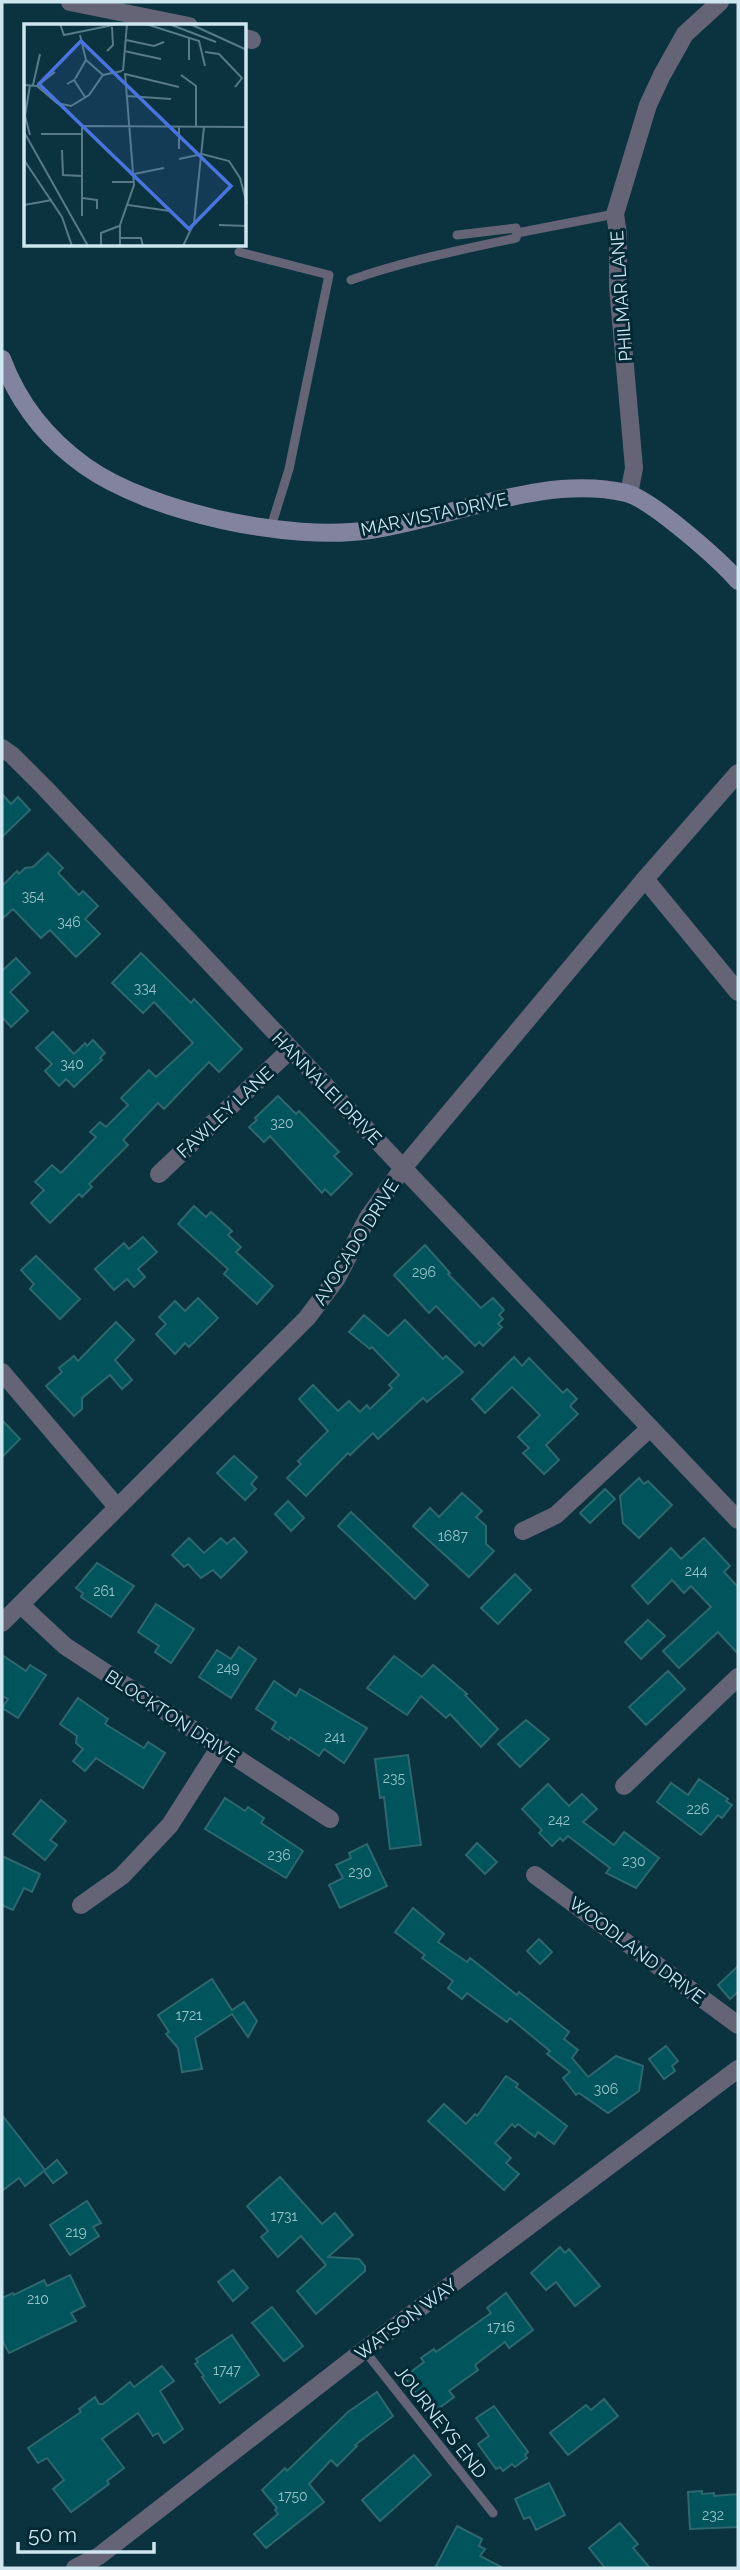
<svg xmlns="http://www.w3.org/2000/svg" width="740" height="2570" viewBox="0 0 740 2570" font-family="Raleway,sans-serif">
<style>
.building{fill:#00545b;stroke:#2e686e;stroke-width:2}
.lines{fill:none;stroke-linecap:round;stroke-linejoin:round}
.service{stroke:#646476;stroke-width:9}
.minor{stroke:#646476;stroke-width:18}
.tertiary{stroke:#646476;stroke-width:18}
.secondary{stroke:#82839f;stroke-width:18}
.labels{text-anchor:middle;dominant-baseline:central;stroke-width:6;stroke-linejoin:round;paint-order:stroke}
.number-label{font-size:14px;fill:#9ac2cb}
.street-label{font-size:18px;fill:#cde6f0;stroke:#002835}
.inset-road{fill:none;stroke:#587a86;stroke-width:2}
.view{fill:#4974de;fill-opacity:0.15;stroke:#4974de;stroke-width:3.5}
.inset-edge{fill:none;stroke:#cde6f0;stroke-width:3.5}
</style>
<rect width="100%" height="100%" fill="#0a323f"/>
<g class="building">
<polygon points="2,794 11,804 18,797 30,810 2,837"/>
<polygon points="48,853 63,868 58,873 79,895 83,891 98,906 85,919 100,934 76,957 50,930 41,938 13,909 2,919 2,886 17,871 19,874 25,868 33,867"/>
<polygon points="141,953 191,1003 194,999 242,1049 219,1072 209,1062 164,1109 158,1103 123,1140 128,1145 89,1184 92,1187 82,1197 79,1194 50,1223 31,1203 44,1190 35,1182 52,1165 61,1173 96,1137 90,1132 100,1122 106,1127 128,1105 121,1098 149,1070 156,1077 193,1043 154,1002 143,1013 112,983"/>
<polygon points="16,958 30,973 10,992 28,1011 11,1027 2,1017 2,971"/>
<polygon points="53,1032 74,1054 85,1043 87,1046 93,1040 105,1053 100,1058 102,1060 74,1087 66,1079 59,1086 45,1071 52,1064 36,1048"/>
<polygon points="278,1096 296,1114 299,1111 339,1152 334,1156 352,1174 331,1195 325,1189 322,1193 270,1136 264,1142 249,1127 257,1120 255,1118"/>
<polygon points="194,1206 206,1217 211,1212 232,1231 228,1235 241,1247 236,1252 273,1286 257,1304 224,1274 228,1269 178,1224"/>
<polygon points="143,1237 157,1252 138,1269 145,1277 134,1287 127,1279 114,1290 95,1269 124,1243 129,1249"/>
<polygon points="425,1245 450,1273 448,1274 481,1308 493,1298 504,1310 499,1315 503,1319 498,1324 502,1327 483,1346 479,1342 475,1346 436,1306 429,1313 394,1275"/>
<polygon points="36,1256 80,1299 60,1319 30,1289 34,1284 21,1270"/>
<polygon points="198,1298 218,1318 189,1347 185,1343 175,1354 156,1334 166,1324 159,1317 175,1301 185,1311"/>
<polygon points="364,1315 388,1336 405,1320 443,1359 446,1356 463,1372 427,1402 423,1398 378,1439 373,1433 350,1455 348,1453 306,1496 287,1478 301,1464 298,1461 328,1431 299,1399 313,1385 338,1411 349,1401 360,1412 367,1405 370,1409 392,1388 389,1385 399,1375 372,1347 370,1349 349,1332"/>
<polygon points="116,1322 134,1340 115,1360 132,1380 122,1389 110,1375 82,1398 82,1409 74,1416 46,1386 62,1372 59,1368 74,1356 78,1361"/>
<polygon points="514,1357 522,1366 529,1358 563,1393 567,1389 577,1399 570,1406 578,1414 546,1445 559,1460 544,1474 523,1453 529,1448 518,1437 540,1415 512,1387 485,1413 472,1399"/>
<polygon points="2,1420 20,1439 2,1457"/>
<polygon points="234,1456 257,1477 251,1484 256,1489 245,1500 217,1473"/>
<polygon points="639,1478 644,1484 648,1481 672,1505 639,1538 623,1523 620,1496"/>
<polygon points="605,1489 615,1499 590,1523 580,1513"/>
<polygon points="462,1493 482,1511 476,1517 486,1526 486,1544 494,1551 469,1577 413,1526 430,1508 439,1517"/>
<polygon points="288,1501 304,1518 291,1531 275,1514"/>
<polygon points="351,1512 428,1585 415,1599 338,1526"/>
<polygon points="189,1538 204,1553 221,1538 227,1544 234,1538 247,1552 221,1578 213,1570 201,1578 188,1564 184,1567 172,1555"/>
<polygon points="704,1538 730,1566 724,1572 738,1587 738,1654 718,1632 679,1668 663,1651 711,1607 691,1586 684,1593 672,1580 648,1604 632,1586 671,1548 681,1559"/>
<polygon points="97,1563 134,1586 111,1617 81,1597 83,1593 76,1588"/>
<polygon points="515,1574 531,1590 498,1624 481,1608"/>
<polygon points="156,1604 194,1629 171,1663 155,1652 159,1646 138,1632"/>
<polygon points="648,1620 665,1636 641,1659 625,1642"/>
<polygon points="239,1647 256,1659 231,1698 199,1677 217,1650 231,1659"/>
<polygon points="2,1655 26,1671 30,1665 46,1675 18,1718 2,1708 8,1699 2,1696"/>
<polygon points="394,1656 422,1677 433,1665 467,1694 465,1695 498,1729 481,1747 450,1714 446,1718 421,1696 407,1715 367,1688"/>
<polygon points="668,1671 685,1689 646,1725 629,1707"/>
<polygon points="274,1681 296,1696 300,1689 367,1728 344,1763 324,1749 319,1756 290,1737 289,1740 272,1729 276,1722 256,1709"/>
<polygon points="78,1698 108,1719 105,1724 144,1748 148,1742 165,1753 143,1788 96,1758 85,1771 73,1761 83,1749 76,1743 77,1736 60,1724"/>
<polygon points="526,1720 549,1739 520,1767 498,1744"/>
<polygon points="408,1755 421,1845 390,1849 384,1797 380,1798 375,1759"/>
<polygon points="699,1779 728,1799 726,1801 732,1805 722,1818 718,1815 701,1835 657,1802 671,1783 688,1795"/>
<polygon points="548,1784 569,1806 582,1794 597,1809 583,1822 614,1845 624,1832 659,1858 636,1888 606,1873 610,1868 568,1836 563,1841 560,1838 552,1846 539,1833 542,1830 522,1809"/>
<polygon points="225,1798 245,1811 248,1807 264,1818 261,1823 303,1851 286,1878 205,1829"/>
<polygon points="41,1800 66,1821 50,1840 57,1845 45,1860 13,1834"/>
<polygon points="477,1843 497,1862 485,1874 466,1855"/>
<polygon points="367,1844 387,1886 340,1908 329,1885 343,1878 336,1865 351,1858 349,1853"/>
<polygon points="2,1856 40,1874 32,1892 24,1888 13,1910 2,1905"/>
<polygon points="413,1908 444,1934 438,1942 467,1962 470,1958 517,1995 519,1992 569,2032 564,2039 578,2050 572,2058 588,2077 616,2056 643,2066 639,2091 608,2113 579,2093 576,2095 563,2078 570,2072 547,2054 550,2051 510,2018 507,2022 467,1993 462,1999 448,1988 453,1981 422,1958 425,1955 395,1932"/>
<polygon points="539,1939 552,1952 540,1964 527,1951"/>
<polygon points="738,1966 738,1992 730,1999 718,1985"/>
<polygon points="212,1979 232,2010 244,2002 257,2021 248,2037 232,2014 195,2038 202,2069 182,2072 178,2048 166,2034 169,2032 158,2015"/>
<polygon points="666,2046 678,2061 672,2066 675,2071 664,2079 649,2059"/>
<polygon points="506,2076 518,2084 516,2087 567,2126 554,2144 538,2132 535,2137 518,2124 515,2127 512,2124 495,2143 511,2158 506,2163 519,2174 504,2190 428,2121 444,2104 466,2124 475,2114 477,2116"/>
<polygon points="2,2115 45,2170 57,2160 67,2173 53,2183 44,2171 25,2186 19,2178 2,2191"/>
<polygon points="280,2177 322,2224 335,2213 353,2235 328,2257 359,2259 365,2266 365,2271 316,2314 297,2291 326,2265 301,2236 278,2257 261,2237 268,2231 247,2206"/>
<polygon points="87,2201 101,2223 93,2227 99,2236 70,2255 50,2225"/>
<polygon points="560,2247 565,2253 569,2249 600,2286 575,2306 556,2282 546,2290 531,2273"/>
<polygon points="233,2270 248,2288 233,2301 218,2282"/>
<polygon points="70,2275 85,2306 71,2313 76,2321 9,2353 2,2340 2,2298 13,2293 14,2295 44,2280 47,2286"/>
<polygon points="506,2293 533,2330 509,2348 505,2342 475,2365 478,2370 449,2391 454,2397 431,2414 404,2377 424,2362 421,2358 434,2349 436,2352 491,2313 487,2308"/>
<polygon points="272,2307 303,2346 284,2361 252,2323"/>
<polygon points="232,2335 259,2375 220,2403 202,2377 204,2376 195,2364 198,2362 196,2359"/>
<polygon points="162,2366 174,2381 160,2391 183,2429 164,2443 158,2433 153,2436 138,2413 102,2439 124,2468 107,2481 109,2484 71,2512 53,2489 64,2480 47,2458 38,2463 28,2448 81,2412 79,2409 95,2397 99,2404 103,2404 130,2382 134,2387"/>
<polygon points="377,2392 393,2416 355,2445 357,2446 337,2466 331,2460 309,2484 324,2502 266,2548 254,2534 278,2514 275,2510 277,2508 262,2490 285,2468 287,2471 348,2412"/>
<polygon points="604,2399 618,2416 568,2455 550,2433 586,2405 591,2410"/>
<polygon points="494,2406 528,2452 525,2455 527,2458 515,2467 512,2464 503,2471 500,2467 496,2469 478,2444 489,2436 476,2418"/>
<polygon points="414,2455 431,2475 380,2521 362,2500"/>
<polygon points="549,2483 565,2515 536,2530 530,2517 524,2519 515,2499"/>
<polygon points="702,2491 702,2494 714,2493 714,2496 738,2494 738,2527 690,2529 688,2492"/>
<polygon points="620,2523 638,2544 633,2548 650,2568 605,2568 589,2548"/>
<polygon points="457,2526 482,2539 479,2546 485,2549 480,2556 503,2568 435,2568"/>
</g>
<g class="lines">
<g class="service">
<polyline points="457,235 516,228 517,233"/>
<polyline points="239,252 329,275 289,469 271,527"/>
<path d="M351 280C404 261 461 250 516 238L517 233 615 214"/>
<polyline points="364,2350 493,2513"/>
</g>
<g class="minor">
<polyline points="70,2 189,26"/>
<polyline points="245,38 252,40"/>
<polyline points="629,494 634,468 618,287 618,234 615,214 648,105 662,75 685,34 720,2"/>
<polyline points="2,748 12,755 44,787 403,1168 367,1219 337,1278 307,1318 2,1623"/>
<polyline points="645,879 738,992"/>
<polyline points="159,1174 290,1050"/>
<polyline points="2,1372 117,1507"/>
<polyline points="523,1531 556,1515 650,1428"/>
<polyline points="21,1605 65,1646 330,1819"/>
<polyline points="624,1786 738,1677"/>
<polyline points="535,1875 738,2025"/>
<polyline points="81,1905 122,1876 170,1825 219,1748"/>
<polyline points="75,2568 99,2556 364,2350 738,2069"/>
</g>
<polyline class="tertiary" points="738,773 645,879 403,1168 738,1520"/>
<path class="secondary" d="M2 359C18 402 47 439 85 466 151 513 291 542 370 530 452 518 543 474 626 493 651 499 720 560 738 581"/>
</g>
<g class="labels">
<g class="number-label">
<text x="33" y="896">354</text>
<text x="69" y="922">346</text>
<text x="145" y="988">334</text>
<text x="72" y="1064">340</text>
<text x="282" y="1123">320</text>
<text x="424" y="1272">296</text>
<text x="453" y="1536">1687</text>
<text x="696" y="1571">244</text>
<text x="104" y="1591">261</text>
<text x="228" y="1668">249</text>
<text x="335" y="1737">241</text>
<text x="394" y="1778">235</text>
<text x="698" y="1809">226</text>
<text x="559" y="1820">242</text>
<text x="279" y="1855">236</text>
<text x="634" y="1861">230</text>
<text x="360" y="1872">230</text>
<text x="189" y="2015">1721</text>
<text x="606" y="2089">306</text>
<text x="284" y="2216">1731</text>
<text x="76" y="2232">219</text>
<text x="38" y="2299">210</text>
<text x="501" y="2327">1716</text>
<text x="227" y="2370">1747</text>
<text x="293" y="2496">1750</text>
<text x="713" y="2515">232</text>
</g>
<g class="street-label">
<text transform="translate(621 296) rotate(-94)">PHILMAR LANE</text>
<text transform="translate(434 514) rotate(-12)">MAR VISTA DRIVE</text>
<text transform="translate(327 1088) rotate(46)">HANNALEI DRIVE</text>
<text transform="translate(225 1112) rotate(-43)">FAWLEY LANE</text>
<text transform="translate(356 1242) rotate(-58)">AVOCADO DRIVE</text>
<text transform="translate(172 1716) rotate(33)">BLOCKTON DRIVE</text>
<text transform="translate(637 1950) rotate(37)">WOODLAND DRIVE</text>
<text transform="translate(406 2319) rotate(-37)">WATSON WAY</text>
<text transform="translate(441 2422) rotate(52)">JOURNEYS END</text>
</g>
</g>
<g transform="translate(24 24)">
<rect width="222" height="222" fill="#0a323f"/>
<path class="inset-road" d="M36 0 40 11 94 0M122 0 175 17 181 42M145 0 192 18M166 0 223 26M56 11 62 36 79 51M102 16 130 22 140 18M83 27 89 21 88 3M100 27 137 35M181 28 195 30 218 54 211 63M165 36V13M99 47 103 0M101 50 155 63M157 51 172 62V103M51 55 62 36M43 60 50 56 61 73M0 61 13 62 33 79 47 82 65 71 79 51 98 47M9 61 16 30M13 62 31 48M103 72 147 75M0 108 64 222M17 110H58M6 111 1 92 6 61M155 125V103M38 126 39 151 58 152M155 135 178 130 205 137 216 154 223 180M0 136 38 193 48 222M110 150 140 144M88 158H110M59 174 73 176V185M0 181 28 176M104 181 146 187M58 192V102L223 103M195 201 223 202M96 214H117L119 222M77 222V209L95 202M96 222V201L110 161 101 49M159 222 170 199 180 103"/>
<path class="view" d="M57 17 207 162 165 205 15 60Z"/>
<rect width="222" height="222" class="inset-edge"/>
</g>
<rect width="740" height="2570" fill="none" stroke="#cde6f0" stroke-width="7"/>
<path d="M18 2542v10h136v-10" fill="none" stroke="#cde6f0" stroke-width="3.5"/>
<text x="28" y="2542" font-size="21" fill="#cde6f0" stroke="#002835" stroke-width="5" paint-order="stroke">50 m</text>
</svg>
